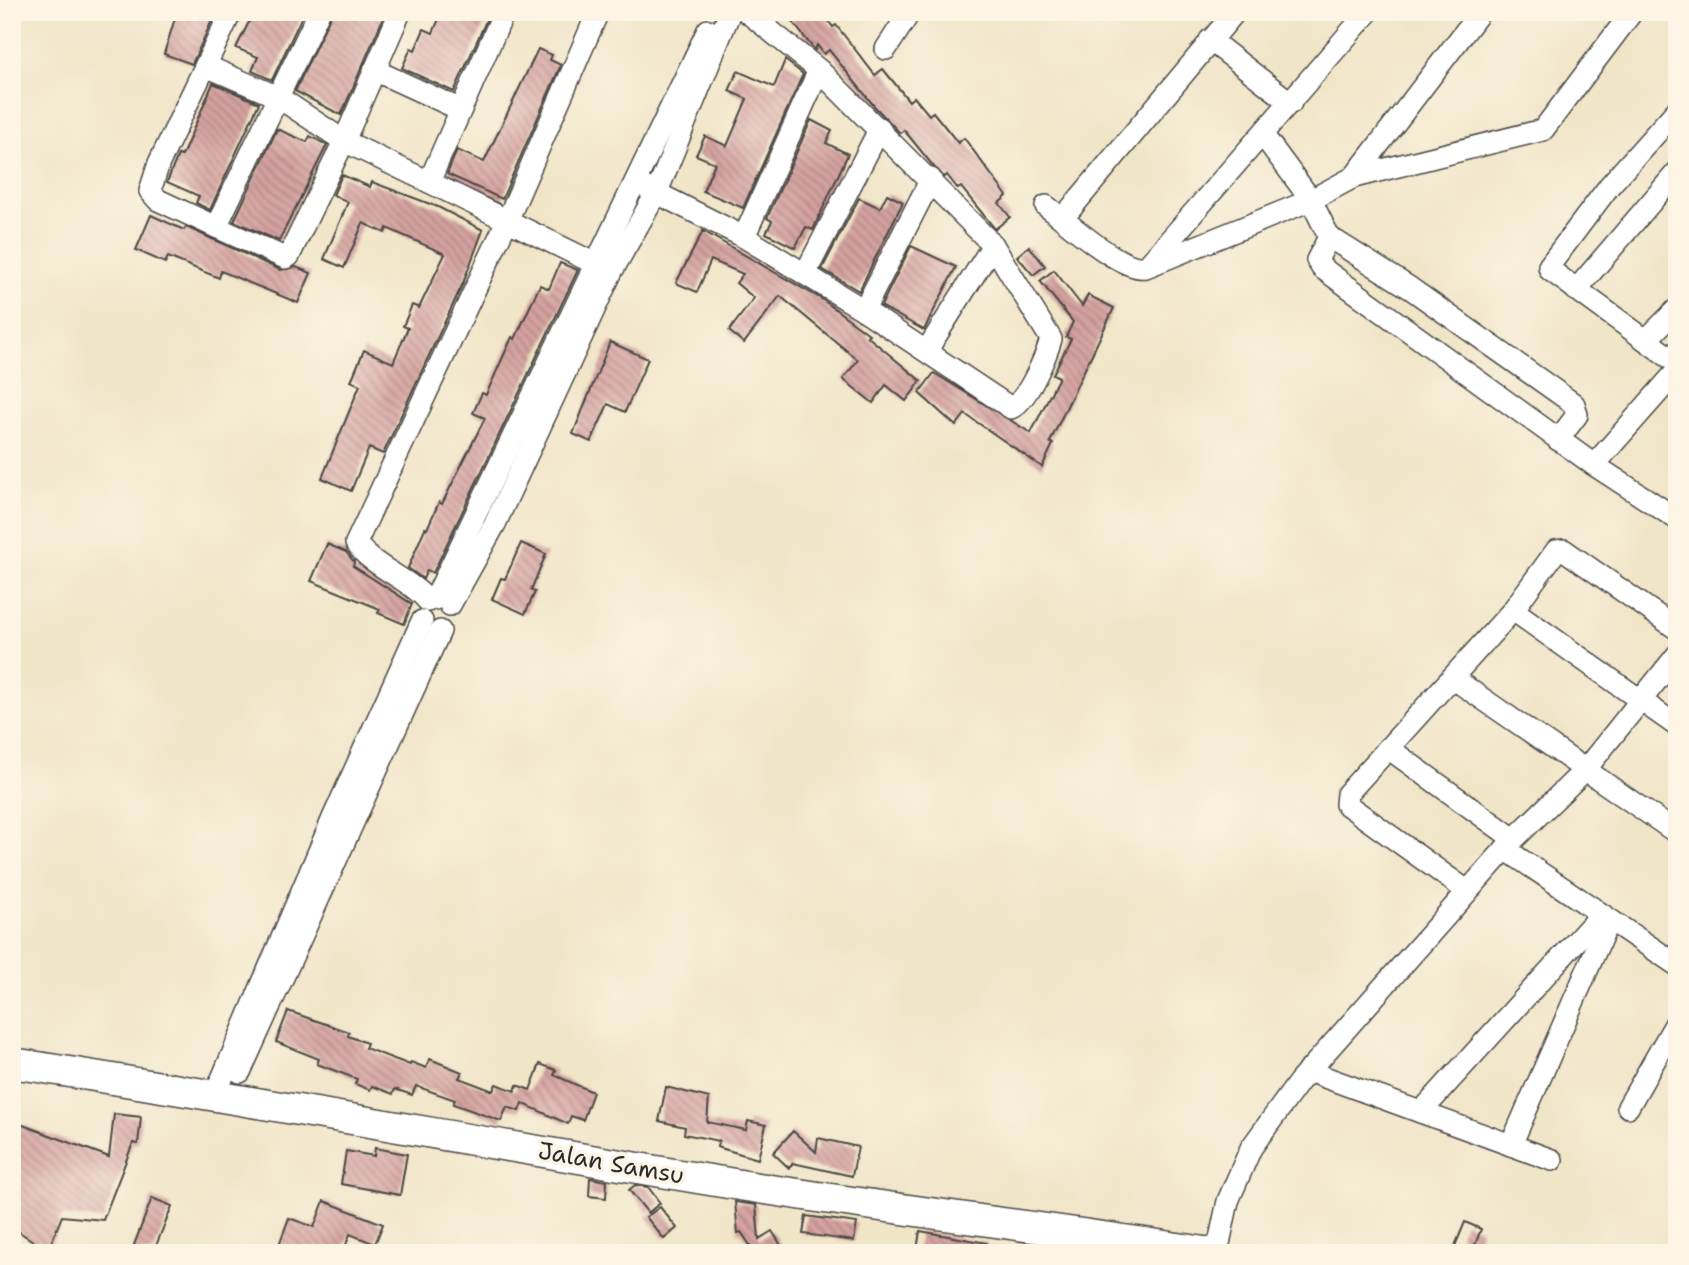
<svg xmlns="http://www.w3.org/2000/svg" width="1689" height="1265" viewBox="0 0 1689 1265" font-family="'Shantell Sans',sans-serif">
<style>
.building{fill:url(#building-back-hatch)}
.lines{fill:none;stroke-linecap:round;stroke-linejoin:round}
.street-casing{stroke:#494743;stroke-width:24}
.secondary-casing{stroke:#494743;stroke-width:33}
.street{stroke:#fff;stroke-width:21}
.secondary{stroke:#fff;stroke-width:30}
.labels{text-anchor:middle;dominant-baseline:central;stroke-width:7;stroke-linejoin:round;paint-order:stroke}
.street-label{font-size:24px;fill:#2b2b2b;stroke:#fcf5e5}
</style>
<defs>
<pattern id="building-back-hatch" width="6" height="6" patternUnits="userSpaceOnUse" patternTransform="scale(1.75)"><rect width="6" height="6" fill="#d5a2a0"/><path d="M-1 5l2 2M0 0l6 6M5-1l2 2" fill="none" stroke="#ad8483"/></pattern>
</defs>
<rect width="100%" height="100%" fill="#fcf5e5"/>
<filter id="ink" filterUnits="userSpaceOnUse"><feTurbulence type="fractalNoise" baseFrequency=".0143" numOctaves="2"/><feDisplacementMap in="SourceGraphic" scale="14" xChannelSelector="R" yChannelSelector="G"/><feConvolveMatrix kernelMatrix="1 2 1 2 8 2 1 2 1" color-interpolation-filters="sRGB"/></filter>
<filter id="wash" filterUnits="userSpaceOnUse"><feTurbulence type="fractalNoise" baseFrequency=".00686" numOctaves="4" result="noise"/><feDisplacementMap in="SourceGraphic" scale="28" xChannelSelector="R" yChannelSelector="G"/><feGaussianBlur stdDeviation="1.57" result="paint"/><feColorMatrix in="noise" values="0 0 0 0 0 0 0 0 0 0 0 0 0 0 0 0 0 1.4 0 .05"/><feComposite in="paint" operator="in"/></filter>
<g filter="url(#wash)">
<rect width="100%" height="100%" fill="#f1e5c8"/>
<g id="blocks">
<g class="building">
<polygon points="177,12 216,12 192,64 164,54"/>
<polygon points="254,12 304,12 272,80 252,71 258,57 236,48"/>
<polygon points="332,12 385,14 341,115 295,91"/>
<polygon points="442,12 490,12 454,92 402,68 411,48 415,50 424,29 433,33"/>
<polygon points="785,12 821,12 833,27 836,25 875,75 883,69 909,101 914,97 929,115 933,112 958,143 964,138 1007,196 999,203 1010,217 995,229 961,187 958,189 947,175 944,177 934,167 904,130 900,133 875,107 829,50 824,54 817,45 815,50 813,48"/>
<polygon points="538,49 552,55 550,60 561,65 502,199 447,174 457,150 484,162"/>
<polygon points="785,60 803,74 743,208 703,191 715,163 696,155 705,136 727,146 747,99 729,91 738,71 774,87"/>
<polygon points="213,83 259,103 210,210 196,203 199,196 167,182 178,155 182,156"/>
<polygon points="811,120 832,131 826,143 848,154 813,230 806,227 795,248 766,233 772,221 767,218"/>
<polygon points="277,129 307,142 310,136 327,145 279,241 234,221"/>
<polygon points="342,175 370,187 372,182 438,207 483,230 463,283 383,454 369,448 351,491 322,478 360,385 351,381 364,350 393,363 408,328 403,326 412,305 419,308 445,254 387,228 385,233 363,223 344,268 324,259 348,202 333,195"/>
<polygon points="887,194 903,202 859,291 822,269 859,198 880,208"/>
<polygon points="151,215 184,230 186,227 280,270 296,267 311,273 298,303 221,271 219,278 168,257 165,263 136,250"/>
<polygon points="703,231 823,300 869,334 867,336 921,381 906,401 886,385 873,403 843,379 858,360 780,296 744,343 729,331 754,298 736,283 743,274 711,260 697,292 676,283"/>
<polygon points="911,246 956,267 924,330 881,306"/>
<polygon points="1029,246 1045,266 1033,275 1017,256"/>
<polygon points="560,263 578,270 433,573 427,570 423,579 408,568 425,528 427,529 439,502 442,504 485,418 473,413 482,393 486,395 512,337 515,339 540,285 549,289"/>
<polygon points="1054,270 1082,306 1088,295 1114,308 1050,442 1053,444 1042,467 965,414 956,426 919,393 934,373 1031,433 1059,377 1053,374 1071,339 1066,337 1073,322 1040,281"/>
<polygon points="610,342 648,359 625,412 608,404 591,442 573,434"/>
<polygon points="521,543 546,554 531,590 535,592 525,614 492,599 501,578 505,579"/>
<polygon points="327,544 346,552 354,562 353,566 412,604 404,624 378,613 380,609 311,581"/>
<polygon points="288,1011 349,1032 348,1036 367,1043 365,1048 410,1065 411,1062 426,1068 430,1059 462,1072 459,1078 493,1091 496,1084 515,1091 517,1085 530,1090 540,1064 556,1070 554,1075 593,1092 583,1120 571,1116 568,1124 522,1103 519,1111 507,1107 501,1121 453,1104 455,1100 416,1086 412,1095 395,1089 393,1094 372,1086 370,1090 355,1084 357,1079 317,1064 319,1059 276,1042"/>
<polygon points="666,1087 709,1098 707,1122 746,1130 748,1121 766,1125 758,1159 717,1147 719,1141 684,1134 685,1127 659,1121"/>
<polygon points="114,1114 141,1117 138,1144 133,1143 103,1220 62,1216 48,1251 12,1227 12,1121 109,1157"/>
<polygon points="793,1131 816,1152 818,1138 858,1147 852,1176 793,1163 789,1168 773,1153"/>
<polygon points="375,1148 407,1154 400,1195 341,1184 346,1151 374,1156"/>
<polygon points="590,1178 607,1181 606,1198 589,1196"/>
<polygon points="635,1185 648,1187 660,1203 648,1213 629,1190"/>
<polygon points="152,1198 172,1206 153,1253 131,1253"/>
<polygon points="324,1201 383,1224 375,1244 350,1234 343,1253 276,1253 289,1218 314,1227"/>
<polygon points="735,1202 756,1205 759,1239 772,1231 786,1253 737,1253 750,1245 741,1232 738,1233"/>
<polygon points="660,1207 677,1228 664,1239 646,1217"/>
<polygon points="806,1216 857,1223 854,1241 803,1234"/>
<polygon points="1465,1222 1481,1229 1472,1253 1452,1253"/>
<polygon points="920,1231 987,1243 986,1253 917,1250"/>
</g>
</g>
</g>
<g filter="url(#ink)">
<use href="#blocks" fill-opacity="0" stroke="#494743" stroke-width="2"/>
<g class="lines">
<defs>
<g id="street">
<polyline points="319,12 278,97 344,141 429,182"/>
<polyline points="504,12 429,182 606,269"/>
<path d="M747 12 819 70 993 245 1051 339C1046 356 1028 400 1011 408L864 310"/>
<polyline points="1210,40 1291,103"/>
<polyline points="886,49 910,12"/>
<polyline points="206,66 278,97 216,227 285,258 289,256 344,141 400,12"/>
<polyline points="374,70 459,109"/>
<polyline points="1677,110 1610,185 1549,266 1550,270 1677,363"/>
<polyline points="1263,135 1311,200 1329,237 1410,288 1574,404 1577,415 1558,440"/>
<polyline points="1354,177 1480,12"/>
<polyline points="645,187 744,237 864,310 931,179"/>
<path d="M1046 206C1067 221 1121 272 1146 267L1311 200 1354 177 1543 130 1632 12"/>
<polyline points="1063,218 1235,12"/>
<polyline points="216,227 158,200 150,191 159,163 231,12"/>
<polyline points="744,237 819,70"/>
<polyline points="1329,237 1317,260 1322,268 1594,465"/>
<polyline points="1149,264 1368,12"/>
<polyline points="805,274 880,128"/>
<polyline points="1576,290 1677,172"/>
<polyline points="1646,340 1677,309"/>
<polyline points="927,350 993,245"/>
<polyline points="1677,371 1594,465 1677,519"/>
<polyline points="435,599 708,30"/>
<path d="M428 601C409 578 373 568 356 543L507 221 598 12"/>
<polyline points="450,605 495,524 612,271 657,192 730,12"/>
<polyline points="1513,610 1677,726"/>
<polyline points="1454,679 1677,833"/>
<polyline points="1388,748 1514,839"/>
<polyline points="1505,849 1677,965"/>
<polyline points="1467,891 1346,804 1347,794 1513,610 1556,551 1564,550 1677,629"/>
<polyline points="1308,1071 1552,1160"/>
<polyline points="240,1072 440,631"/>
<polyline points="215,1095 333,818 422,621"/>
<polyline points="1628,1107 1677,1021"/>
<polyline points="1421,1112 1601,914"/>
<polyline points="1511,1145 1609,920"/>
<polyline points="1217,1253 1228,1201 1251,1148 1299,1082 1514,839 1585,770 1677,655"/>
</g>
<path id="secondary" d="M12 1063C259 1101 505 1147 752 1187 904 1211 1058 1229 1210 1253"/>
</defs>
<use href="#street" class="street-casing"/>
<use href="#secondary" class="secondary-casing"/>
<use href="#street" class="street"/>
<use href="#secondary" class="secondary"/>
</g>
</g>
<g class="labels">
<g class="street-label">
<text transform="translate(611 1163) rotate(10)">Jalan Samsu</text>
</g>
</g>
<rect width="1689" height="1265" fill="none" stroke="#fcf5e5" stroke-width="42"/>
</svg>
